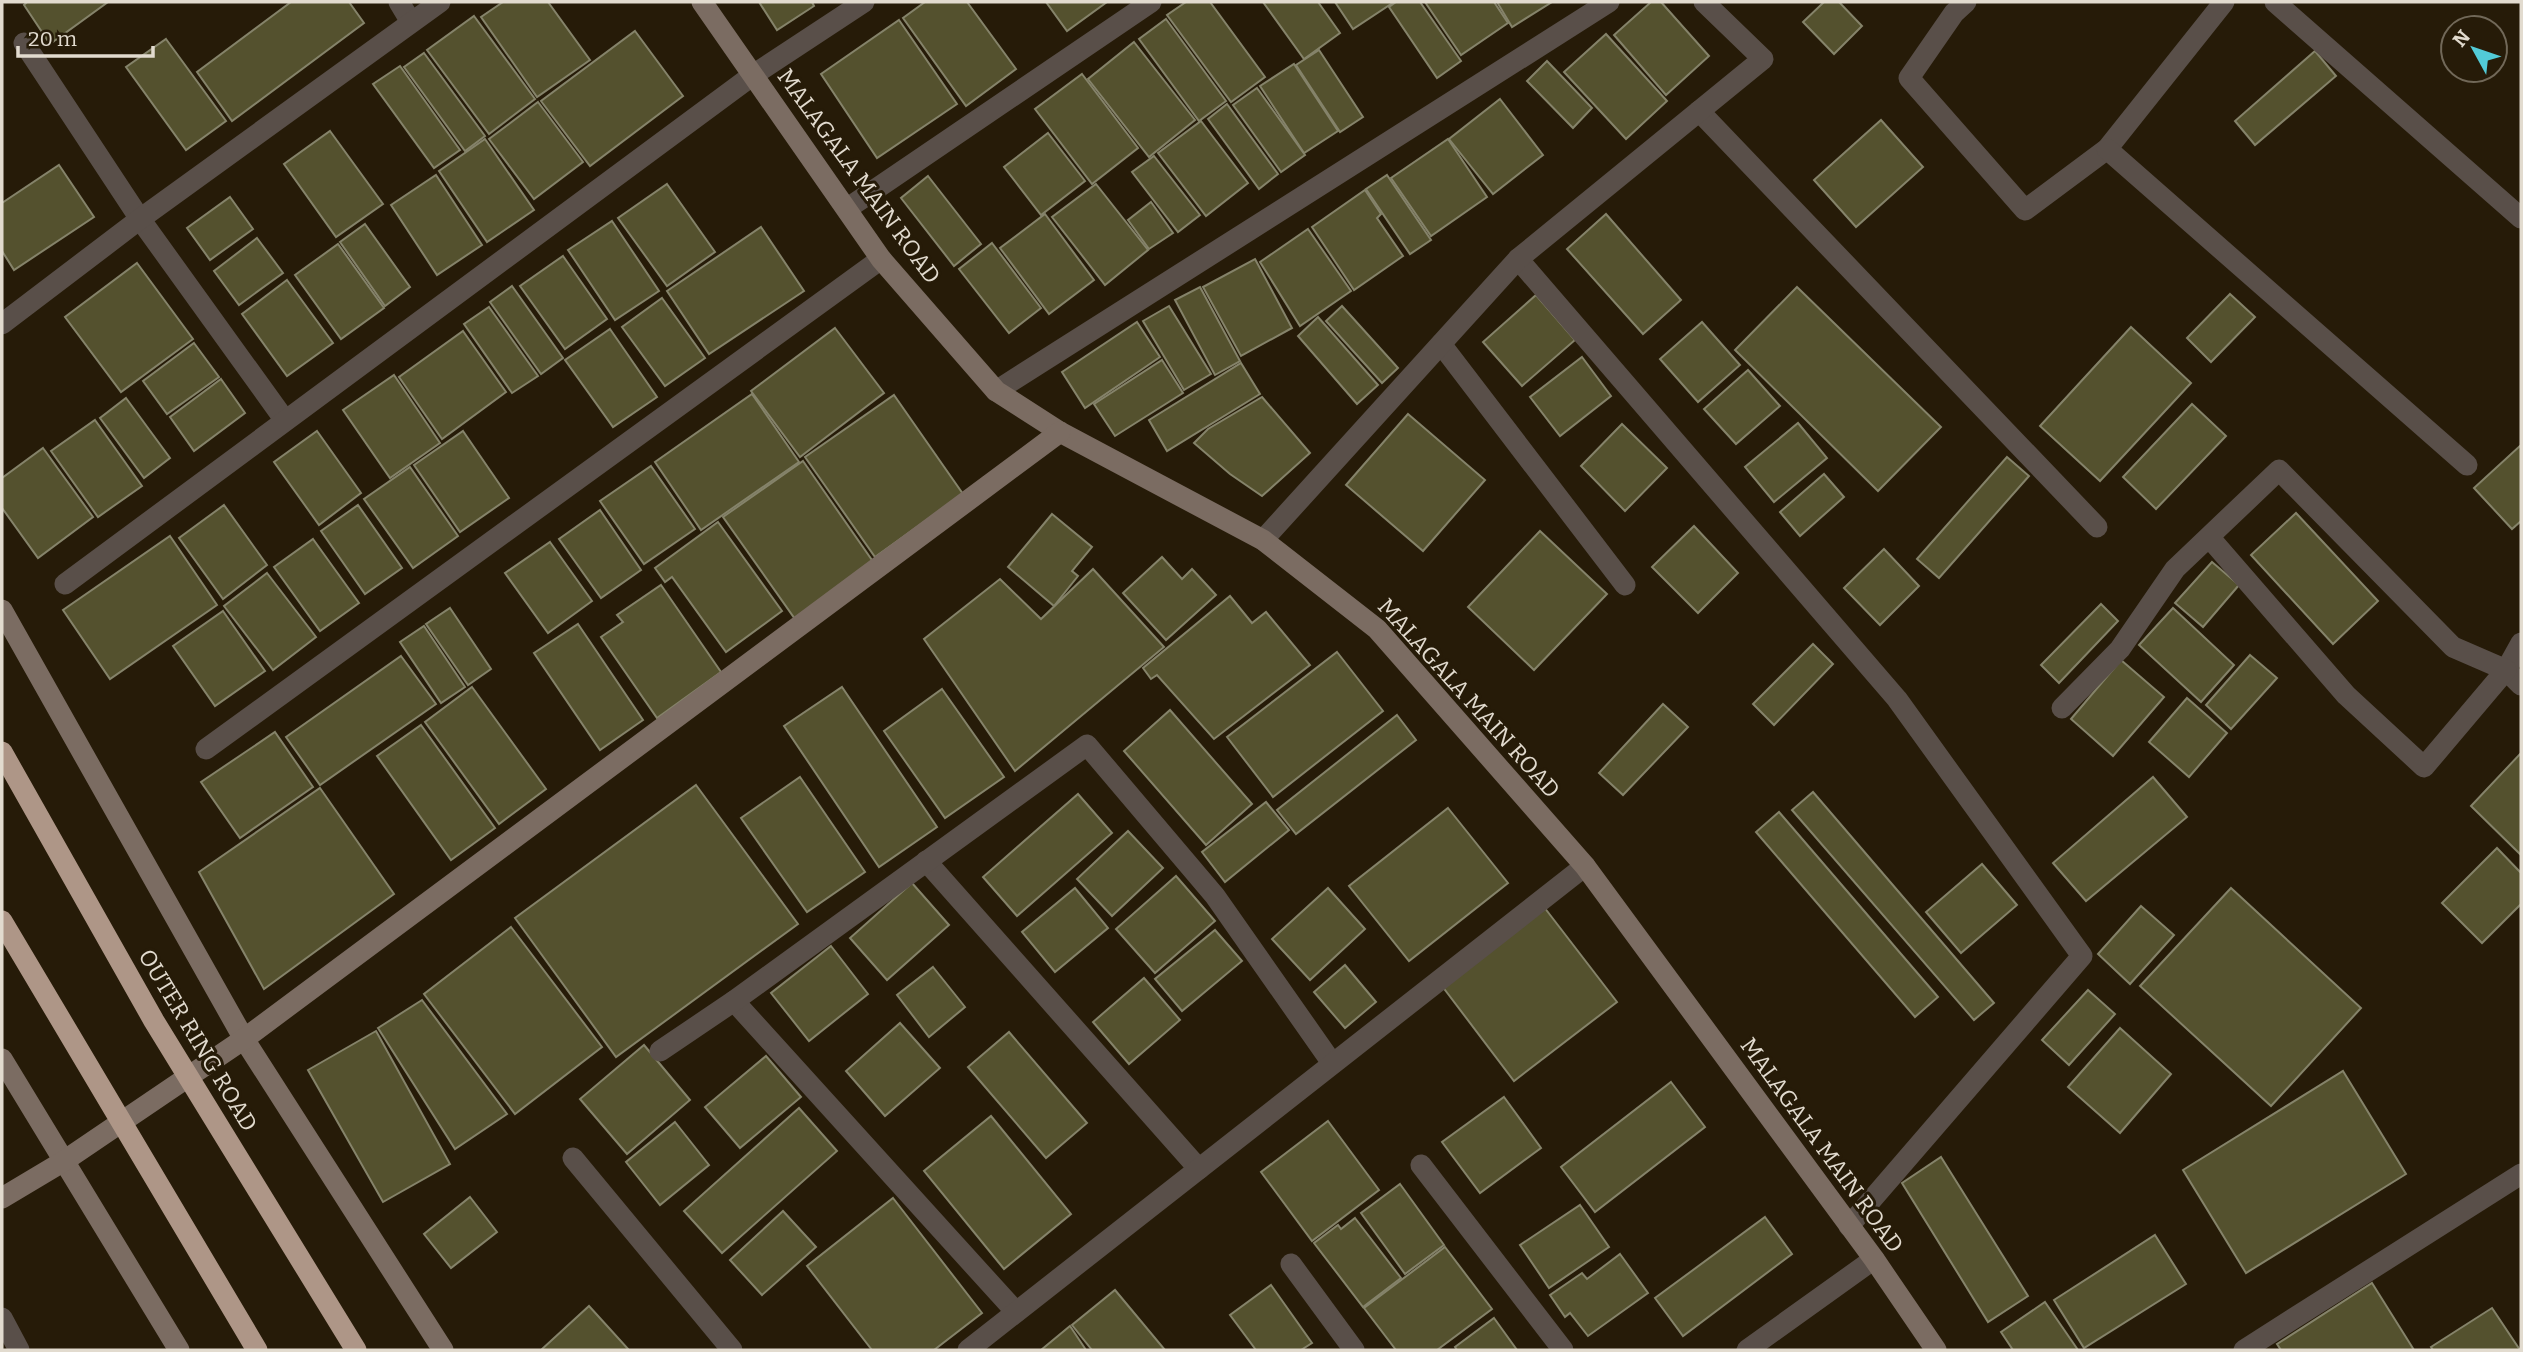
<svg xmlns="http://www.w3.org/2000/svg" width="2523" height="1352" viewBox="0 0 2523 1352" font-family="Bitter,serif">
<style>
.building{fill:#54512e;stroke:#85836a;stroke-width:2}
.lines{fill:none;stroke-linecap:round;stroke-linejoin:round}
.street{stroke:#594f49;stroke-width:21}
.secondary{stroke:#7b6c62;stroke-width:21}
.highway{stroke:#ae9687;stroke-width:21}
.labels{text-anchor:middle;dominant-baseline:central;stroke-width:6;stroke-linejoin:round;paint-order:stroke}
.street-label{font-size:23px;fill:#e2dbcf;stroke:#261b08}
</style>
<rect width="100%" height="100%" fill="#261b08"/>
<g class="building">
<polygon points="27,2 108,2 50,44 24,5"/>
<polygon points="291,2 349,2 364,23 232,121 197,72"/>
<polygon points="503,2 548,2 590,60 537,97 481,17"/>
<polygon points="759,2 812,2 814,6 777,30"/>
<polygon points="925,2 967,2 1016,69 966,106 903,18"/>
<polygon points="1046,2 1107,2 1067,31"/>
<polygon points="1186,2 1210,2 1265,77 1231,102 1167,15"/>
<polygon points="1263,2 1318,2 1340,33 1304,59"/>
<polygon points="1335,2 1394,2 1353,29"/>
<polygon points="1396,2 1420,2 1461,61 1437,78 1389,7"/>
<polygon points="1425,2 1494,2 1508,23 1461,55"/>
<polygon points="1497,2 1552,2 1512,27"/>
<polygon points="1651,2 1661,2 1709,56 1666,95 1614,35"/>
<polygon points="1824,2 1839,2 1862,26 1834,54 1803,22"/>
<polygon points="474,16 535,99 489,134 427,50"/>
<polygon points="1166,19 1226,101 1199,121 1139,39"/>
<polygon points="899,20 957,104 877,158 821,74"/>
<polygon points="635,31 683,96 590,166 541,101"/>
<polygon points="1606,34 1667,101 1626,139 1564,72"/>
<polygon points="166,39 226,121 186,150 126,67"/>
<polygon points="1134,42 1195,120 1149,157 1088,79"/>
<polygon points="1319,50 1363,117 1340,132 1296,65"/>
<polygon points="2315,51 2336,76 2255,145 2235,121"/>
<polygon points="424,53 485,136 465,151 404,67"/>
<polygon points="1547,61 1592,108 1573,128 1527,81"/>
<polygon points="1294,64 1338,131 1304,153 1260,86"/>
<polygon points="400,66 460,150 434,168 373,84"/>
<polygon points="1082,74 1138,148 1092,184 1035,109"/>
<polygon points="1257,88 1305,155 1281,172 1233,105"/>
<polygon points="1500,99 1543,155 1493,194 1449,139"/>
<polygon points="538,102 583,162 534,199 489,139"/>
<polygon points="1227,104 1278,174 1259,189 1208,119"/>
<polygon points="1881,120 1923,167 1856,227 1814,180"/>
<polygon points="1201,121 1248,183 1206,216 1158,153"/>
<polygon points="330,131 383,204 336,237 284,164"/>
<polygon points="1048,133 1085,181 1041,215 1004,167"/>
<polygon points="485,139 534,210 487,242 439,171"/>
<polygon points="1448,139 1487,197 1431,236 1391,178"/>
<polygon points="1154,156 1200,215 1178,232 1132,172"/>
<polygon points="59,165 94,217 14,270 2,251 2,203"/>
<polygon points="436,175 482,245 437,275 391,205"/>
<polygon points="1387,175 1431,240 1410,254 1366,189"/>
<polygon points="928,176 981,244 954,266 901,198"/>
<polygon points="667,184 715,252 667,286 618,218"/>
<polygon points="1096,184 1148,250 1105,285 1052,217"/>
<polygon points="1365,190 1381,214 1377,218 1403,256 1354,290 1312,227"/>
<polygon points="230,197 253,229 210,260 187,228"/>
<polygon points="1151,202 1173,233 1149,249 1128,220"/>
<polygon points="1045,214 1094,280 1049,314 1000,248"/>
<polygon points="1606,214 1681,300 1643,334 1567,249"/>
<polygon points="612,221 659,291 615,320 568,250"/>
<polygon points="365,224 410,287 385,306 340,242"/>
<polygon points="761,227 804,291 709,354 667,291"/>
<polygon points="1308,229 1351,291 1300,326 1260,262"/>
<polygon points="257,238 283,273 239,305 214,271"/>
<polygon points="992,243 1041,308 1009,333 959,269"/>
<polygon points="338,244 384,308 341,339 295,275"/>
<polygon points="563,256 607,319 565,349 520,286"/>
<polygon points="1255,259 1292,328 1241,356 1203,287"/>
<polygon points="137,263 193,339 121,392 65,317"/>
<polygon points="287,280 333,343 287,376 242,314"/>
<polygon points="512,286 563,358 541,374 490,302"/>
<polygon points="1200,287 1240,361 1215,375 1175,300"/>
<polygon points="1797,287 1941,427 1878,491 1735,350"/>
<polygon points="2230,294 2255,317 2211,362 2187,338"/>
<polygon points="1536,295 1575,340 1522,386 1483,342"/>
<polygon points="662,298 705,358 665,386 622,327"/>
<polygon points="1169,306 1211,374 1184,390 1143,321"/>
<polygon points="1342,306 1398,368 1382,383 1326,321"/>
<polygon points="489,307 538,376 512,393 464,324"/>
<polygon points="1318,317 1378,385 1357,404 1298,336"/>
<polygon points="1137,322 1160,357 1085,408 1062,372"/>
<polygon points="1702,322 1740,365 1698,402 1660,359"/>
<polygon points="2131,327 2191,383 2100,481 2040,426"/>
<polygon points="835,328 884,393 800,457 751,391"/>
<polygon points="610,329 657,397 613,427 565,360"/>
<polygon points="463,331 506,392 442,439 399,377"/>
<polygon points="194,343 219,377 167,414 143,381"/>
<polygon points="1582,357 1611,396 1560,436 1530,397"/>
<polygon points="1162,360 1183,393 1115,436 1094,404"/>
<polygon points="1241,363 1260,394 1167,451 1149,420"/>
<polygon points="1748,370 1780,406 1736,444 1704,409"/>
<polygon points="394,375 440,443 390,478 343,410"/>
<polygon points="221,379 245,413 194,451 170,417"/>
<polygon points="752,394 799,462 701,530 655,462"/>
<polygon points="894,395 963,494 875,557 805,457"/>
<polygon points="1262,397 1310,453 1262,496 1230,474 1194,443 1208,429"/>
<polygon points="126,398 170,458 144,478 100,418"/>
<polygon points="2192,404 2226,436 2156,509 2123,477"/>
<polygon points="1408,414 1485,480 1423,551 1346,485"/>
<polygon points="95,420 142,486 98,517 51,451"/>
<polygon points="1798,423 1827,458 1774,502 1745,467"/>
<polygon points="1622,424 1667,468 1625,511 1581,466"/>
<polygon points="317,431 361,493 319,525 274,462"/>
<polygon points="463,431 509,498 460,532 414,465"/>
<polygon points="2521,445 2521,521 2512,529 2474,488"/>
<polygon points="43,448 93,517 38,558 2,508 2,478"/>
<polygon points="2007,457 2029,476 1939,578 1917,559"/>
<polygon points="803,461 874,563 795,619 723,517"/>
<polygon points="651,466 695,529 644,564 600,501"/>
<polygon points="410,467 458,536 413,568 364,499"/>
<polygon points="1824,474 1844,497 1800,536 1780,512"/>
<polygon points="224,505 267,565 223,599 179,538"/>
<polygon points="358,505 402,568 365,594 321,531"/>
<polygon points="600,510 641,570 601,598 559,539"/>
<polygon points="2296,513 2378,601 2333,644 2251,555"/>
<polygon points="1052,514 1092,547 1072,571 1078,576 1054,606 1008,567"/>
<polygon points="718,522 782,611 726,652 672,577 665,582 655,568"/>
<polygon points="1694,526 1738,573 1698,613 1652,567"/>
<polygon points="1540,531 1607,594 1534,670 1468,607"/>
<polygon points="170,536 217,605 110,679 63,610"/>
<polygon points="313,539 359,603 320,631 274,567"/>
<polygon points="550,542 592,601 548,633 505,573"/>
<polygon points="1884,549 1919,586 1880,625 1844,588"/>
<polygon points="1162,557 1182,579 1192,569 1216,595 1166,640 1123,593"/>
<polygon points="2212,562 2239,585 2203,627 2175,603"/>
<polygon points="1093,569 1164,647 1015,771 924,639 1000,579 1041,619"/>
<polygon points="267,573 316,637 273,670 224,606"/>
<polygon points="661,585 721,672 657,718 601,637 623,622 617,615"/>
<polygon points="1230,596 1252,623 1266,612 1310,665 1214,739 1157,675 1151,679 1143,668"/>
<polygon points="2101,604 2118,621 2059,683 2041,665"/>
<polygon points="450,608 491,669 468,685 426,624"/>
<polygon points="2173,608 2234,665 2201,702 2139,645"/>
<polygon points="223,611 265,671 215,706 173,646"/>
<polygon points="578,624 643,720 600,750 534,653"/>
<polygon points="424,626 465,687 441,703 400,642"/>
<polygon points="1813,644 1833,664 1774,725 1753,704"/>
<polygon points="1337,652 1383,711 1273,797 1227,737"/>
<polygon points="2250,655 2277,678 2231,729 2206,705"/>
<polygon points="401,656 436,704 320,785 286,737"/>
<polygon points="2121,660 2164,697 2113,756 2071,719"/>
<polygon points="472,687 546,789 499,824 425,722"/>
<polygon points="842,687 937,827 879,867 784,726"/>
<polygon points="942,689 1004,777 945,818 884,731"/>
<polygon points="2187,698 2227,733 2189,777 2149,742"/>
<polygon points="1663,704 1688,727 1623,795 1599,773"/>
<polygon points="1170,710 1252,804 1206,845 1124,751"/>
<polygon points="1397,715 1416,740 1296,834 1277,810"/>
<polygon points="421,725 495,828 451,860 377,756"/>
<polygon points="275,732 313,787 240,838 201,782"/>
<polygon points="2521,753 2521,855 2471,806"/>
<polygon points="800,777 865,872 807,912 741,818"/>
<polygon points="2153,777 2187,817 2086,901 2053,863"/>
<polygon points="696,785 798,924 616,1057 515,918"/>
<polygon points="320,788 394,894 264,989 199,872"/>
<polygon points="1813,792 1994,1003 1974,1020 1792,810"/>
<polygon points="1078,794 1112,833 1017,916 983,877"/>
<polygon points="1266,802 1289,830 1225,882 1202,852"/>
<polygon points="1448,808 1508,883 1409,961 1349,886"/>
<polygon points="1779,812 1938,997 1915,1017 1756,832"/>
<polygon points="1128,831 1163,868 1112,916 1077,879"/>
<polygon points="2497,848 2521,873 2521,904 2482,943 2442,903"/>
<polygon points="1982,864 2017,905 1961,953 1926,912"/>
<polygon points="1176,876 1215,921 1155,973 1116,929"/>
<polygon points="912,883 949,925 887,980 850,938"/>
<polygon points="1075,888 1108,928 1055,972 1022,932"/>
<polygon points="1328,888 1365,929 1310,980 1272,939"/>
<polygon points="2231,888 2361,1008 2271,1106 2140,986"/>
<polygon points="2141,906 2174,935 2130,984 2098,954"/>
<polygon points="1544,907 1617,1002 1514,1081 1442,986"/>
<polygon points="511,927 602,1047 515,1114 424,994"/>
<polygon points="1215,930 1242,961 1182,1011 1155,979"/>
<polygon points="831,946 868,994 809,1041 771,993"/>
<polygon points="1345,965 1376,1002 1345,1028 1314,992"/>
<polygon points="933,967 965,1007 929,1037 897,995"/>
<polygon points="1144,978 1180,1020 1129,1064 1093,1022"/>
<polygon points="2088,990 2115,1014 2069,1065 2042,1040"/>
<polygon points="422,1000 507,1114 455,1149 378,1028"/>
<polygon points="900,1023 940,1068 885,1116 846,1071"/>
<polygon points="2120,1028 2171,1074 2120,1133 2068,1087"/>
<polygon points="376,1031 450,1164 383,1202 308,1070"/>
<polygon points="1009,1032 1087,1123 1046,1158 968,1067"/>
<polygon points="644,1045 690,1100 627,1154 580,1099"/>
<polygon points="766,1056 801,1097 740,1148 705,1107"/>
<polygon points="2343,1071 2406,1174 2246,1273 2183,1170"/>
<polygon points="1671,1082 1705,1127 1595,1212 1561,1167"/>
<polygon points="1504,1097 1541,1148 1480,1193 1442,1142"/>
<polygon points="799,1108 837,1151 722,1253 684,1211"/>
<polygon points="991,1116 1071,1214 1004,1269 924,1171"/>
<polygon points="1328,1121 1379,1190 1312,1241 1261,1172"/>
<polygon points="675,1122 709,1165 660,1205 626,1162"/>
<polygon points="1941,1157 2028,1296 1988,1322 1902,1183"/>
<polygon points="1400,1184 1444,1245 1405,1274 1361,1213"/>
<polygon points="470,1197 497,1232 451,1268 424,1234"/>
<polygon points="893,1198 982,1313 934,1350 872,1350 807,1266"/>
<polygon points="1580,1205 1609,1247 1549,1288 1520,1245"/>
<polygon points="783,1211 816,1247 762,1295 730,1260"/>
<polygon points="1765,1217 1792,1254 1683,1336 1655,1298"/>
<polygon points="1355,1218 1401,1278 1363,1307 1314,1243 1338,1225 1341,1229"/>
<polygon points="2155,1235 2186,1284 2084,1348 2054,1300"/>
<polygon points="1445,1247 1492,1309 1437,1350 1396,1350 1364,1308"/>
<polygon points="1620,1254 1648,1293 1588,1336 1570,1313 1565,1317 1550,1295 1582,1273 1587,1279"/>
<polygon points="2372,1283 2414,1350 2281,1350 2277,1344"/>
<polygon points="1271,1285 1312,1343 1301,1350 1256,1350 1230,1315"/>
<polygon points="1115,1290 1165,1350 1092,1350 1072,1325"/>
<polygon points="2045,1302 2078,1350 2013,1350 2001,1332"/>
<polygon points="589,1306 629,1350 541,1350"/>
<polygon points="2492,1308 2520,1350 2433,1350 2431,1347"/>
<polygon points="1494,1318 1517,1350 1457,1350 1455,1347"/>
<polygon points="1070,1326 1086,1350 1041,1350"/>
</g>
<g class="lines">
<g class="street">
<polyline points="399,2 411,22"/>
<polyline points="1966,2 1954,13 1909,78 2025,210 2107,149 2224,2"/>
<polyline points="2275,2 2521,218"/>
<polyline points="24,43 140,219 284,419"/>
<polyline points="1699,111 2097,527"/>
<polyline points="2107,149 2467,465"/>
<polyline points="848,208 1151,2"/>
<polyline points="1518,259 1897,699 2082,956 1849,1226"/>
<polyline points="2,324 140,219 440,2"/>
<polyline points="1441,344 1625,585"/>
<polyline points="996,391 1609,2"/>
<polyline points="1263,540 1518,259 1763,59 1704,2"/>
<polyline points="65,584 753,75 864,2"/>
<polyline points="2521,643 2506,670 2521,685"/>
<polyline points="2062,708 2120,649 2175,569 2279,470 2453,647 2506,670 2424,767 2346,695 2209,537"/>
<polyline points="206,749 881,259"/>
<polyline points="926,861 1199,1169"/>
<polyline points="734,1001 1016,1312"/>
<polyline points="660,1051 734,1001 1087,745 1215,896 1332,1063"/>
<polyline points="573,1158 732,1350"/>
<polyline points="1421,1165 1563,1350"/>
<polyline points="1291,1264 1354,1350"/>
<polyline points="2,1318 19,1350"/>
<polyline points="968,1350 1585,866"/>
<polyline points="1747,1350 1874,1259"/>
<polyline points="2244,1350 2521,1174"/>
</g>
<g class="secondary">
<polyline points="702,2 881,259 996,391 1060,432 1263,540 1377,629 1585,866 1874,1259 1936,1350"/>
<polyline points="2,610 244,1039 443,1350"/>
<polyline points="2,1059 179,1350"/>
<polyline points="2,1198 64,1161 244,1039 1060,432"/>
</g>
<g class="highway">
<polyline points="2,752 154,1021 356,1350"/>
<polyline points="2,921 257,1350"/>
</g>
</g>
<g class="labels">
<g class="street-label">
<text transform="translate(859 176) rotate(54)">MALAGALA MAIN ROAD</text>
<text transform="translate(1469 698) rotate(48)">MALAGALA MAIN ROAD</text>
<text transform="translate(198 1040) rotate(59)">OUTER RING ROAD</text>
<text transform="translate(1822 1145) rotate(54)">MALAGALA MAIN ROAD</text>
</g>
</g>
<rect width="2523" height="1352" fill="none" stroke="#e2dbcf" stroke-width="7"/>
<g transform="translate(2474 49) rotate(310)"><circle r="33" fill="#261b08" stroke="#716858" stroke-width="2"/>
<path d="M0-5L12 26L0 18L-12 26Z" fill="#52cbd7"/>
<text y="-10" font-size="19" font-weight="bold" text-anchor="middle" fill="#e2dbcf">N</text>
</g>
<path d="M18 46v10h135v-10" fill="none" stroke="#e2dbcf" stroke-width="3.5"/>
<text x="28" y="46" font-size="21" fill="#e2dbcf" stroke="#261b08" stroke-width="5" paint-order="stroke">20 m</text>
</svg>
